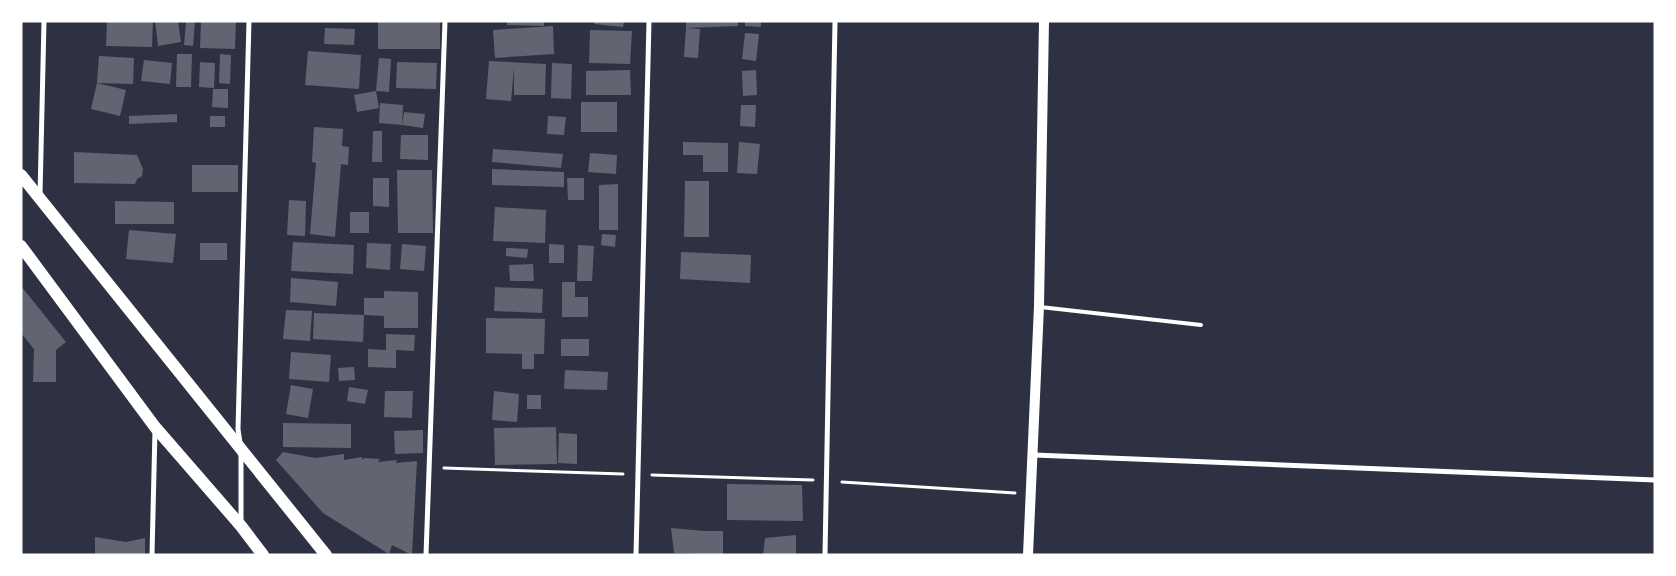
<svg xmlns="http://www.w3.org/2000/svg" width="1676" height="576" viewBox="0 0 1676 576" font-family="'Asap Condensed',sans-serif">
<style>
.building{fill:#626471}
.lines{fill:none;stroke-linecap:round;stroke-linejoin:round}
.path{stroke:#fff;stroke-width:3}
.service{stroke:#fff;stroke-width:4}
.minor{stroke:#fff;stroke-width:5}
.secondary{stroke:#fff;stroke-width:10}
.primary{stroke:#fff;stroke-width:12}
</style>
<rect width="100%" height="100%" fill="#2d3142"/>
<g class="building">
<polygon points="107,21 153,21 152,47 106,46"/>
<polygon points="155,21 178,21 181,42 158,46"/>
<polygon points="186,21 195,21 193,46 184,45"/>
<polygon points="201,21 236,21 235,49 200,48"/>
<rect x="378" y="21" width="62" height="28"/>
<polygon points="507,21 544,21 544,26 507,25"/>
<polygon points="595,21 624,21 623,27 594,24"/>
<polygon points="686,21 738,21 738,26 686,28"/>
<polygon points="745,21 761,21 761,27 745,26"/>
<polygon points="553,26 554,54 495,58 493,30"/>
<polygon points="325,28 355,29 354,45 324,44"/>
<polygon points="686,28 700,29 698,58 684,57"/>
<polygon points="590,30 632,31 630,64 589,63"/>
<polygon points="745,33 759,34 756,61 742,59"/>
<polygon points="308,51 361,55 359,89 305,85"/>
<polygon points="177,54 192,54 191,87 176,87"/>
<polygon points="220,54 231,55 230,84 219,83"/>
<polygon points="99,56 134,58 133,84 97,83"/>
<polygon points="379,58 391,59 389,92 376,91 379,108 357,112 354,95 376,91"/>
<polygon points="144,60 172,63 170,84 141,81"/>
<polygon points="489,61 546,64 545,95 514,95 514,68 511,101 486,99"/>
<polygon points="200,62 215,63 214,88 199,87"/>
<polygon points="397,62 437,63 436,89 396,88"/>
<polygon points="552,63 572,64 571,99 551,98"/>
<polygon points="630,70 631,95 586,95 586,71"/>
<polygon points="756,70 757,95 743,96 742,71"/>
<polygon points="97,83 126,90 120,116 91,109"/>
<polygon points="213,89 228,89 228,108 212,107"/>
<rect x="581" y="102" width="36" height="30"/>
<polygon points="380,103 403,105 402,125 379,123"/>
<polygon points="741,105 756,105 755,127 740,126"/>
<polygon points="404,112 425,114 423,128 402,125"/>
<polygon points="177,114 177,122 129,124 129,116"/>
<rect x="210" y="116" width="15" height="11"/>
<polygon points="548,116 566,117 564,135 547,134"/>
<polygon points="314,127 343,129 342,146 349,147 348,165 341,164 335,237 310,234 316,163 312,162"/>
<polygon points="373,131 382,131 382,162 372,162"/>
<polygon points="401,135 428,135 428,160 400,159"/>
<polygon points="683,142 728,143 728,172 703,172 703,155 683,155"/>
<polygon points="739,142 760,144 757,174 737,173"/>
<polygon points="493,149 563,154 561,168 492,162"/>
<polygon points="74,152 137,155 143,169 142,176 137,179 135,184 74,183"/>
<polygon points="590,153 617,155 616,174 588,172"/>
<rect x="192" y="165" width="46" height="27"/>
<polygon points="492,169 564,172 564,187 492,185"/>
<polygon points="397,170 432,170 433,233 398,233"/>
<polygon points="373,178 389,178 389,207 373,206"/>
<polygon points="567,178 584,178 584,200 568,200"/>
<polygon points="685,181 709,181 709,237 684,237"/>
<polygon points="618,184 618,230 599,230 599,185"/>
<polygon points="289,200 306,201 305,236 287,235"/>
<polygon points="115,201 174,202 174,224 115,224"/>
<polygon points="495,207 546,210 545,243 493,241"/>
<rect x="350" y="212" width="19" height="21"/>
<polygon points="129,230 176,234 173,263 126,259"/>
<polygon points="602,234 616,235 615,247 601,245"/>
<polygon points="293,242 354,245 353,274 291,271"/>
<rect x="200" y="243" width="27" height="17"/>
<polygon points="367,243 391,244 390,270 366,268"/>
<polygon points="402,244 426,246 424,271 400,269"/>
<polygon points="549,244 564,245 564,263 549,263"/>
<polygon points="578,245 594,246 592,281 577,281"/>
<polygon points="506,248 528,249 527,258 506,256"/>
<polygon points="681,252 751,255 750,283 680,279"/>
<polygon points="533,264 534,281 510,281 509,265"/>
<polygon points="291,278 338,282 336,306 290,302"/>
<polygon points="562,282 575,282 575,297 588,297 588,317 562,317"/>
<polygon points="21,286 66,342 56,350 56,382 33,382 34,349 21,333"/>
<polygon points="495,287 543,289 542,313 494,311"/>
<polygon points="384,291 418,292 418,328 384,328 384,316 364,315 364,298 384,298"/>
<polygon points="286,310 312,311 310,341 283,339"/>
<polygon points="314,313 364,315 363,342 313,339"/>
<polygon points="486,318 545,319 544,354 534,354 534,369 522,369 522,354 486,353"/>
<polygon points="386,334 415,335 414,351 396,350 396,368 368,367 368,349 386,350"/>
<rect x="561" y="339" width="28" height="17"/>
<polygon points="291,352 331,355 329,382 289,379"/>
<polygon points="354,367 355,380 339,381 338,368"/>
<polygon points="565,370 608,372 607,390 564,389"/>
<polygon points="291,385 313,389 308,418 286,414"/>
<polygon points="349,387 368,390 365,404 347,401"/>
<polygon points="385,391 413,391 412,418 384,417"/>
<polygon points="494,391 519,394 517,422 492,420"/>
<rect x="527" y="395" width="14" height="14"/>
<polygon points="283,423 351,424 351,448 283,447"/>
<polygon points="556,427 557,464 495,465 494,428"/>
<polygon points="423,430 423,453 395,454 394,431"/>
<polygon points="559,433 577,434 577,464 558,463"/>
<polygon points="283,452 315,458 344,454 344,460 362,457 363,460 364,458 380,459 378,462 397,460 396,463 417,461 412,555 392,545 389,554 323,513 276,460"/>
<polygon points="727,484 802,485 803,521 727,520"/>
<polygon points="671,528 705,531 723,531 723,555 674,553"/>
<polygon points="796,535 796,554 763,555 765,538"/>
<polygon points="95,537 126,542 145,538 145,555 95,555"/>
</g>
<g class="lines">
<g class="path">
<polyline points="444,468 623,474"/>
<polyline points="652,475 813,480"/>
<polyline points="842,482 1015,493"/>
</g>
<polyline class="service" points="1040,307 1201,325"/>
<g class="minor">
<polyline points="40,195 44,21"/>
<polyline points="240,443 238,429 249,21"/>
<polyline points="241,454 241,523"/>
<polyline points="1034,455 1655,480"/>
<polyline points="152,555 155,430"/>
<polyline points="426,555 445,21"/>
<polyline points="636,555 649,21"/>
<polyline points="825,555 835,21"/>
</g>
<polyline class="secondary" points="1028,555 1039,306 1044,21"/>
<g class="primary">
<polyline points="21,175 326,555"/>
<polyline points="21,246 155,427 241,526 263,555"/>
</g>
</g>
<rect width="1676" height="576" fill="none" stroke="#ffffff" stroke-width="45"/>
</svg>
